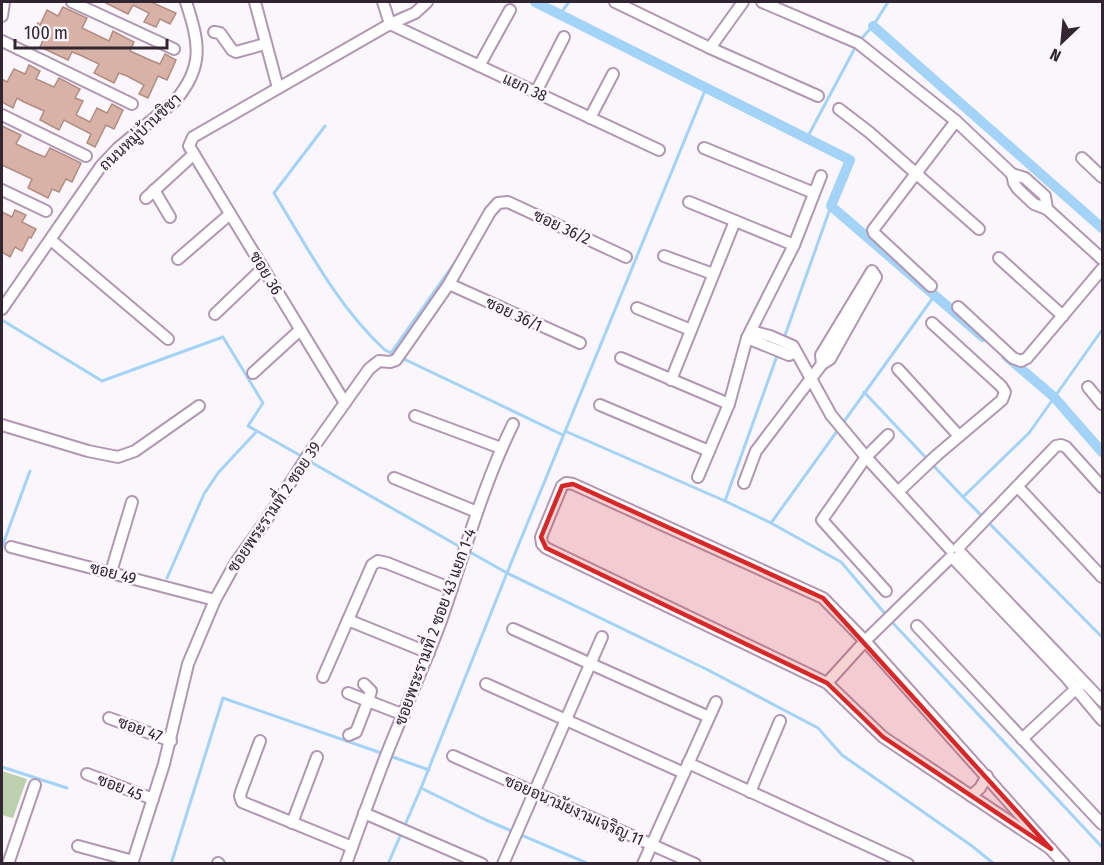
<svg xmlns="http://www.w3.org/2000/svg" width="1104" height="865" viewBox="0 0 1104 865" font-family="'Fira Sans Condensed',Sarabun,sans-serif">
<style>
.green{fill:#bcd0ad}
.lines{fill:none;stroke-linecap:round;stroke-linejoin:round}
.stream{stroke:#a3d3f7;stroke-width:3}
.canal{stroke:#a3d3f7;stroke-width:10}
.building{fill:#d8b2a6;stroke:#b18c81;stroke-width:1.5}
.minor-casing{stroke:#b198b2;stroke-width:14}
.minor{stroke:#fff;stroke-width:10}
.marked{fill:#d62828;fill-opacity:0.2;stroke:#d62828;stroke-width:4.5;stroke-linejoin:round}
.labels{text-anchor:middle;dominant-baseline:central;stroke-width:5;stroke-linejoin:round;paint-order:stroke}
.street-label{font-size:16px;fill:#302530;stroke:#fbf6fc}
</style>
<rect width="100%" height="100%" fill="#fbf6fc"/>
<polygon class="green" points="2,771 27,779 13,818 2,815"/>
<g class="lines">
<g class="stream">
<polyline points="560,14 569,2"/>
<polyline points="859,41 873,26 888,2"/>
<path d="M325 126 274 193C307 247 338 307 385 350L563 435"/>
<polyline points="807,138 856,46"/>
<polyline points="2,320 102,381 223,337 263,403 248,426 303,457"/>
<polyline points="784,338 831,206"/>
<polyline points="391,353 458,258"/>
<polyline points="864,392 963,497 1029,433 1102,330"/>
<polyline points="565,431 725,501 771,523 841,562 887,616"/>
<polyline points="309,461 462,548"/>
<polyline points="963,497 983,517"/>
<polyline points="725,501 778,353"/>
<polyline points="988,522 1102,637"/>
<polyline points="771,523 935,295"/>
<polyline points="2,547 30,471"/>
<polyline points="468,551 507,573 708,670 818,728 842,755 972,846 994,864"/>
<polyline points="167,578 204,494 218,473 257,431"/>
<polyline points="891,621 1102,847"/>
<polyline points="390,756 429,770"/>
<polyline points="2,767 67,788"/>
<polyline points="421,788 486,820 589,864"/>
<polyline points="171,864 223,698 384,754"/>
<polyline points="388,864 421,788 507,573 706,88"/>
</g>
<g class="canal">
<polyline points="535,2 850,160 831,206 983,337"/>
<polyline points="873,26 1102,228"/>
<polyline points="1006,356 1054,397 1102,452"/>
</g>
</g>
<g class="building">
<polygon points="104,2 151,2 176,13 170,24 160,19 156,27 144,22 149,13 133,5 128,14"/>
<polygon points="63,7 87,18 82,28 109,41 113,31 134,42 130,51 150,60 160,64 165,54 176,60 167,80 158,76 148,98 139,94 144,85 127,76 119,73 114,83 94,73 99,64 80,55 72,52 68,60 40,47 44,38 33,33 38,23 40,25 47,10 58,16"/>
<polygon points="29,65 40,71 36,79 54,87 59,78 80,89 75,98 83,101 76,115 90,122 97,108 107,113 112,104 123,110 114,129 106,125 95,147 87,143 91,134 64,120 59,130 40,120 44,111 24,102 17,98 13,108 2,102 2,79 7,82 14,69 25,74"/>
<polygon points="2,126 21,135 16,144 35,153 45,157 50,148 81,163 72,182 66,179 59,192 52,189 48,198 28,188 32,179 2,165"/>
<polygon points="15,210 26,215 22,222 36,229 31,238 29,237 22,251 15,247 10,257 2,252 2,212 12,217"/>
</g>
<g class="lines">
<defs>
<g id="minor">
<polyline points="72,2 174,49"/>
<polyline points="255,2 278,88"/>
<polyline points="383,2 390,24 659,150"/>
<polyline points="615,2 710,48 818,96"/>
<polyline points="762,2 858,43 956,121 1012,174 1025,178 1045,196 1047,209"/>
<polyline points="2,16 4,2"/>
<polyline points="214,32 220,33 232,50 236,52 265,44"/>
<polyline points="2,41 132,104"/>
<polyline points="710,48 743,2"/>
<polyline points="479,66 510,10"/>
<polyline points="536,92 564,37"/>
<polyline points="839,109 869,132 979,229"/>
<polyline points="2,115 86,156"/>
<polyline points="590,118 613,74"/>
<polyline points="704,148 814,193"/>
<polyline points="1082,158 1102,177"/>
<polyline points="1012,174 1014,183 1018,189 1034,204 1047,209 1102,259"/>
<polyline points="2,190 46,211"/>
<polyline points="154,190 170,217"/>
<polyline points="146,198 194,154"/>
<polyline points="689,202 794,245"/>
<polyline points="51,240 168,339"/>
<polyline points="664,256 713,274"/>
<polyline points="999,258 1063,316"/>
<polyline points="178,259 230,214"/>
<polyline points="449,284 580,343"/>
<polyline points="931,286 874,233 873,230 956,121"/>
<polyline points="958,307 1013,358 1021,361 1027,358 1102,269"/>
<polyline points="637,308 691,330"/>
<path d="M2 309 101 166 118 148 175 101C205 66 199 42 186 2"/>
<polyline points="215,314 263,268"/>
<polyline points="751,331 770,336 793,346 831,415 866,457 950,549"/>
<polyline points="747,338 789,355 796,352"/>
<polyline points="621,358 729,404"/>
<polyline points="898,369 959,436"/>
<polyline points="253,373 300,330"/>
<polyline points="671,380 735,221"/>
<polyline points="1088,387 1102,404"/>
<polyline points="345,403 189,146 193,137 390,24 415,13 427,2"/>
<polyline points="600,405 709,451"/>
<polyline points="415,416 501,448"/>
<polyline points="2,425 88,451 118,457 135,451 199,406"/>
<polyline points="698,477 729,404 747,338 794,245 821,176"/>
<polyline points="394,478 477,512"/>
<polyline points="744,483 756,451 822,364 830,359 876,277 872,271 821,355 822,364"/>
<polyline points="1018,487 1102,577"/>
<polyline points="899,491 937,455 1002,400 1005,392 1001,386 932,323"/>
<polyline points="11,547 215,600"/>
<polyline points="958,548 1056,446 1061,445 1066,447 1102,487"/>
<polyline points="960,552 1102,701"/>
<polyline points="951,557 865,641 1064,864"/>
<polyline points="953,558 1066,677 1102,720"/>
<polyline points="111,572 132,502"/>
<polyline points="886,591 822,520 866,457 888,435"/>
<polyline points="348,620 429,653"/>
<polyline points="917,626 1102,824"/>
<polyline points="513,629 709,717"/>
<polyline points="323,677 372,565 378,561 387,563 452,589"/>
<polyline points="827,683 546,548 542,544 541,537 562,486 566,483 573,484 823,598 865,641 827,683 883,737 1051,849"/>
<polyline points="486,684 684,773"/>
<polyline points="348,693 368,701 371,691 364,684"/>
<polyline points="109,718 171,741"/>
<polyline points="349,735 356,732 368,701 404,715"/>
<polyline points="1022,739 1081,684"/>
<polyline points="260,741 241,792 240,796 242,802 352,847"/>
<polyline points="453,756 695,864"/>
<polyline points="688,763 908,864"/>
<polyline points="87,774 153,799"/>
<polyline points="750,792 780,721"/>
<polyline points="971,796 980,788 987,776"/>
<polyline points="364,813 482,864"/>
<polyline points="292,823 317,757"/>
<polyline points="78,846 133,861"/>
<polyline points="218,863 219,864"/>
<polyline points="8,864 35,785"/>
<polyline points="132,864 164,764 188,664 215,600 236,562 267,519 310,452 369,369 379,361 390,362 396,360 449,284 490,212 498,203 508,202 626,257"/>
<path d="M346 864C360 825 374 786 389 748 406 706 425 664 441 621 464 555 482 487 513 424"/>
<polyline points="503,864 602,637"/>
<polyline points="643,864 716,702"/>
</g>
</defs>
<use href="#minor" class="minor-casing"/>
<use href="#minor" class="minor"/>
</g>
<path class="marked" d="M573 484 823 598 1051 849 883 737 827 683 546 548 541 537 562 486Z"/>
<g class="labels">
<g class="street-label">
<text transform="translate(525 87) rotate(25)">แยก 38</text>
<text transform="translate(140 132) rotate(-43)">ถนนหมู่บ้านชิชา</text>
<text transform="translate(562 227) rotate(25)">ซอย 36/2</text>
<text transform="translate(266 273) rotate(59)">ซอย 36</text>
<text transform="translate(514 314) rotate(25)">ซอย 36/1</text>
<text transform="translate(274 507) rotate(-56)">ซอยพระรามที่ 2 ซอย 39</text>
<text transform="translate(113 573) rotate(14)">ซอย 49</text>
<text transform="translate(435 627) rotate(-70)">ซอยพระรามที่ 2 ซอย 43 แยก 1-4</text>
<text transform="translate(140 729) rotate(20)">ซอย 47</text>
<text transform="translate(120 787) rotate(21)">ซอย 45</text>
<text transform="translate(574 810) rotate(24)">ซอยอนามัยงามเจริญ 11</text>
</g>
</g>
<rect width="1104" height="865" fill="none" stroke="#302530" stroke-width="6"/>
<g transform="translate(1062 42) rotate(206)" stroke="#fbf6fc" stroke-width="4.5" paint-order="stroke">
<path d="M0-4.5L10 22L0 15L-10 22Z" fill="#302530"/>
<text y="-9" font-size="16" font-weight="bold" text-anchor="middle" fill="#302530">N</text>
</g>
<path d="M15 39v9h152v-9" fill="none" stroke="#302530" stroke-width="3"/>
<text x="24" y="39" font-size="18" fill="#302530" stroke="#fbf6fc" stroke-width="4.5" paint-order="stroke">100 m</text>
</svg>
